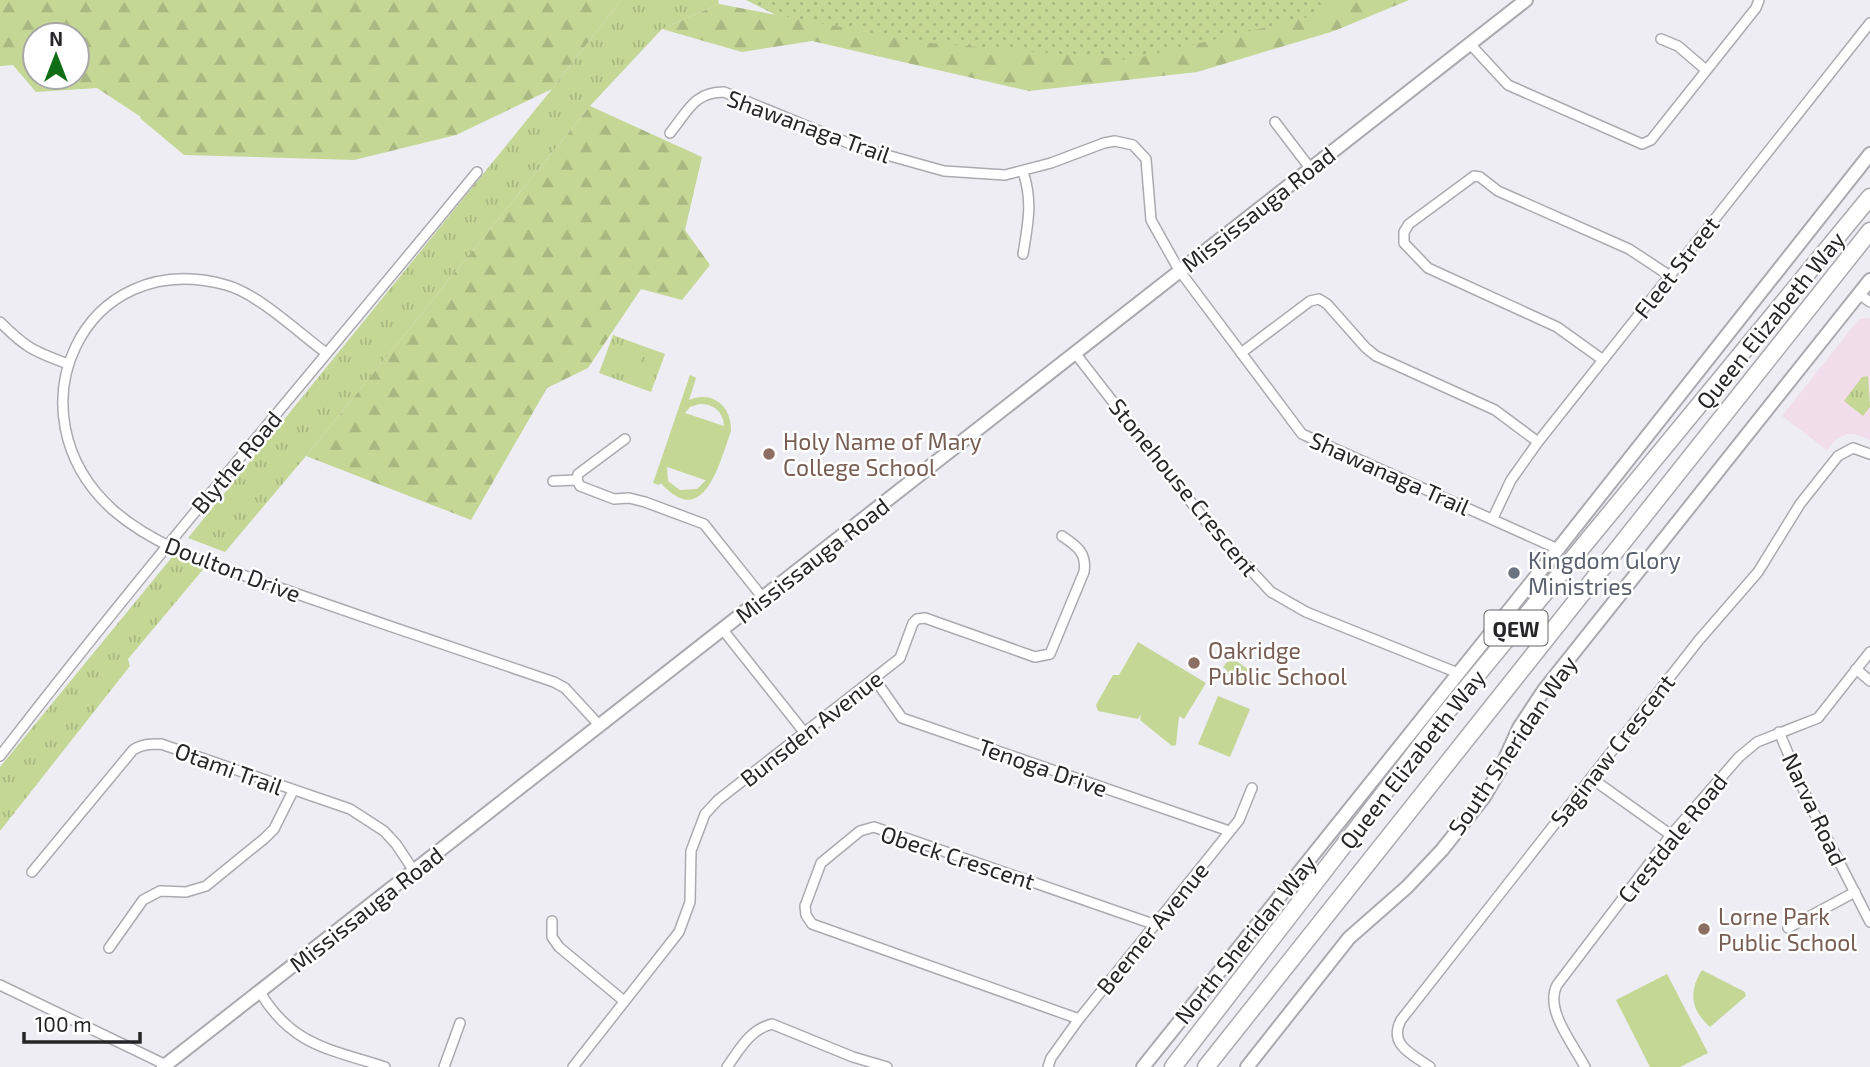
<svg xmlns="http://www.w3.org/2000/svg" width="1870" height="1067" viewBox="0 0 1870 1067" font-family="'Exo 2',sans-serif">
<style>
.commercial{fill:#f2ddeb}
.grass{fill:url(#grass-dots)}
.forest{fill:url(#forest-firs);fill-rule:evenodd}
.park{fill:url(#park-tufts)}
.pitch{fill:#c4d795;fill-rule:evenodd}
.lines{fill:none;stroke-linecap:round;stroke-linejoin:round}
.street-casing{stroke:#abaab0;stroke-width:12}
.secondary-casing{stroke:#abaab0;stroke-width:16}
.highway-casing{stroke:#abaab0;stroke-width:19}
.street{stroke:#fff;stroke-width:9}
.secondary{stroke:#fff;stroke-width:12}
.highway{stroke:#fff;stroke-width:16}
.education-dot{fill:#8d6e63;stroke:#fff;stroke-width:2.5}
.worship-dot{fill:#6b7280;stroke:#fff;stroke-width:2.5}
.labels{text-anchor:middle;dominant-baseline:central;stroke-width:5;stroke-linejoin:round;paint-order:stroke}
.shield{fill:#fff;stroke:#676768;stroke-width:2}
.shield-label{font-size:21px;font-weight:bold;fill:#262628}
.street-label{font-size:23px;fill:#262628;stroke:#fff}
.education-label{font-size:23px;fill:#785e54;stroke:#fff;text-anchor:start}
.worship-label{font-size:23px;fill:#5b616d;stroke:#fff;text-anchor:start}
</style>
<defs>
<pattern id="grass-dots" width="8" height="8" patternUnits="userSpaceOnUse" patternTransform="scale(1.75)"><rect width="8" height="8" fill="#c4d795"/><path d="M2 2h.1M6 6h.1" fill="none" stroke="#a8b880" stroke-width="1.8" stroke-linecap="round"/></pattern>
<pattern id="forest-firs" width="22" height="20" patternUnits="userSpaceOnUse" patternTransform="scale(1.75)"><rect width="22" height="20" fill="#c4d795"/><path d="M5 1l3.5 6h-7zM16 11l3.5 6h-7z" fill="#a8b880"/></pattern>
<pattern id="park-tufts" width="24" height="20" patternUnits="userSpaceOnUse" patternTransform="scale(1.75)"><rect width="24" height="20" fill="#c4d795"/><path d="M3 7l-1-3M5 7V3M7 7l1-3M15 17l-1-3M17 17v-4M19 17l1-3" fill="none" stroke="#a8b880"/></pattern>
</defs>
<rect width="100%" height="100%" fill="#ededf3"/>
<polygon class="commercial" points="1870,318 1870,440 1855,434 1847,434 1837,439 1827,450 1782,416 1859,319"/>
<polygon class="grass" points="746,0 1319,0 1326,13 1120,74 806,30"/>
<g class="forest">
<path d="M0 0H621L552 89 456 135 354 160 184 155 140 118 141 117 97 88 36 92 13 65 0 66ZM35 35H77V77H35Z"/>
<polygon points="1319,0 1409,0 1334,31 1197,72 1029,91 812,41 742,52 662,29 719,4 920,42 1129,60 1325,13"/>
<polygon points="590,106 702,157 685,230 710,265 682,300 641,289 588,368 547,388 471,520 306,456"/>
</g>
<g class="park">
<polygon points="621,0 718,0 719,4 662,29 590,106 306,456 225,552 188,538 552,89"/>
<polygon points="613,335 665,354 651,392 599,373"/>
<polygon points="1868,376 1870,407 1863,416 1844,401 1862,377"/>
<polygon points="173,556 206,566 128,659 130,666 0,831 0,767"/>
<polygon points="1231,657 1254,674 1243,687 1228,677 1227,670 1223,667"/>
</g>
<g class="pitch">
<polygon points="615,343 627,347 618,372 606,368"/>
<polygon points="631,348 643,353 634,378 622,374"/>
<polygon points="647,354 659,358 650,384 638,380"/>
<path d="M690 375 696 378 689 400C712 390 732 406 731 431 720 461 704 532 661 483L659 485 653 483ZM699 404C714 404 723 411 724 426L685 413 690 407ZM667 467 705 480H706L697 489 680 490 668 481Z"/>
<polygon points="1138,642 1206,683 1184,719 1179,716 1176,745 1172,746 1140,720 1141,714 1138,719 1098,711 1096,705 1113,675 1119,675"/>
<polygon points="1218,696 1250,709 1230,757 1198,744"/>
<path d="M1702 970 1745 992 1746 996 1710 1027C1691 1010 1688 992 1702 970Z"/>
<polygon points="1667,974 1708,1053 1680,1067 1650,1067 1616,1000"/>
</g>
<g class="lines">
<defs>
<g id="street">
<polyline points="1661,39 1678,46 1706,70"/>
<polyline points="1470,44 1508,85 1642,144 1651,140 1756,8 1759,0"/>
<polyline points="1275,122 1310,168"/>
<path d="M670 133C688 111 694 92 724 92L858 147 944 171 1005 175 1051 163 1104 143 1115 141 1133 145 1146 159 1151 220 1179 270 1302 434 1558 549"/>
<path d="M1023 254C1028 224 1033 201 1023 172"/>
<polyline points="1859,294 1870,302"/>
<path d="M0 322C26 348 33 351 68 364"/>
<path d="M326 353C299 333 257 293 226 285 83 245 6 414 113 510 160 551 222 567 280 588 371 620 463 651 554 682L565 688 600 726"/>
<polyline points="1075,353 1208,524 1271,592 1306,612 1458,673"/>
<polyline points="1241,353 1310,301 1319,299 1327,304 1366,348 1376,356 1495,410 1538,442"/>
<polyline points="1603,360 1557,327 1428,268 1404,243 1404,232 1409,224 1474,176 1480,177 1498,191 1629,249 1670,276"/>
<polyline points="625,439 578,474 577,480 580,486 614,499 629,498 645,502 704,524 763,598"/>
<polyline points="553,481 577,480"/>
<polyline points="1493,518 1511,480 1538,442 1870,23"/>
<polyline points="723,630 804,732"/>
<polyline points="1856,669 1870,681"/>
<polyline points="874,678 902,718 1229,831"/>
<polyline points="1779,732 1810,805 1870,922"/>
<path d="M0 756C153 557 318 366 477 172"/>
<polyline points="1591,778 1671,835"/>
<path d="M32 872 133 750C142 744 150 744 161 744L350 809 384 831 396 844 414 871"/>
<polyline points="552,921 552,937 559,947 624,1001"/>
<polyline points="1788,928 1855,892"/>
<polyline points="109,948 143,900 160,891 186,892 206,886 265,838 274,829 293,791"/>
<polyline points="0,985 166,1065"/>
<path d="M260 992C292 1046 330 1049 385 1067"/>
<polyline points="1079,1019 812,924 806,915 805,906 821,863 860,831 874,827 1156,925"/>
<polyline points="444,1067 460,1023"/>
<path d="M573 1067 679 932 690 902 691 851 705 814 718 800 900 658 913 623 917 619 925 618 1035 657 1050 654 1084 572C1087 553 1077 546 1062 536"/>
<path d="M727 1067C740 1049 749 1030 772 1024L853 1057 887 1067"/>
<polyline points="1048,1067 1051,1058 1079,1019 1239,820 1252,788"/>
<path d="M1430 1067C1412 1054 1388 1045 1401 1020L1699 640 1758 572 1800 504 1838 456 1853 448 1870 454"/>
<path d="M1585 1067C1574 1045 1544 1010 1557 985L1671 835 1739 757 1757 742 1818 718 1870 652"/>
</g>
<g id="secondary">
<polyline points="163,1067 1526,0"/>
<polyline points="1143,1067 1558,549 1870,154"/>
<polyline points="1247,1067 1349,938 1407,887 1442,850 1484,797 1500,770 1519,728 1544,690 1870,280"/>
</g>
<g id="highway">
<polyline points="1173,1067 1441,719 1870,197"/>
<polyline points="1206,1067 1870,231"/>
</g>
</defs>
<use href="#street" class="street-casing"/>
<use href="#secondary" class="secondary-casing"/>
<use href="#highway" class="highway-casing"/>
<use href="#street" class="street"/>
<use href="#secondary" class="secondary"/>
<use href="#highway" class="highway"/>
</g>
<g class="education-dot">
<circle cx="769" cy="454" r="7"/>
<circle cx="1194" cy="663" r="7"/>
<circle cx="1704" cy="929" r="7"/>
</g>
<circle class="worship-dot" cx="1514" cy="573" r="7"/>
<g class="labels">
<rect class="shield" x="1484.5" y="610.5" width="63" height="35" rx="5"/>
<g class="shield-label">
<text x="1516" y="628">QEW</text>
</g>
<g class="street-label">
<text transform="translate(809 126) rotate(20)">Shawanaga Trail</text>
<text transform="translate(1258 209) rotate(-38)">Mississauga Road</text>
<text transform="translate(1676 267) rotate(-52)">Fleet Street</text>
<text transform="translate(1770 320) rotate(-51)">Queen Elizabeth Way</text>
<text transform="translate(236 462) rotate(-50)">Blythe Road</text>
<text transform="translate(1390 473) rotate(24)">Shawanaga Trail</text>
<text transform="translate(1184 487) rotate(51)">Stonehouse Crescent</text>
<text transform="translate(812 560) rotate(-38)">Mississauga Road</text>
<text transform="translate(233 569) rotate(21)">Doulton Drive</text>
<text transform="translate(811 728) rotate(-38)">Bunsden Avenue</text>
<text transform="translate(1512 745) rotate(-56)">South Sheridan Way</text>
<text transform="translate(1612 750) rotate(-52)">Saginaw Crescent</text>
<text transform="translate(1412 759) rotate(-52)">Queen Elizabeth Way</text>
<text transform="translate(1043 767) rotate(19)">Tenoga Drive</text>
<text transform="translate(229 768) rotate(20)">Otami Trail</text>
<text transform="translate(1815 809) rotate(65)">Narva Road</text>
<text transform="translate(1672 838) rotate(-51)">Crestdale Road</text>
<text transform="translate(958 857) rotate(18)">Obeck Crescent</text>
<text transform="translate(366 909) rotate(-38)">Mississauga Road</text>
<text transform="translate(1152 928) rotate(-51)">Beemer Avenue</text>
<text transform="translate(1245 939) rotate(-51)">North Sheridan Way</text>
</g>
<g class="education-label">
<text x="783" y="441">Holy Name of Mary<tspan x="783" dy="26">College School</tspan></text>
<text x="1208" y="650">Oakridge<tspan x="1208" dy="26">Public School</tspan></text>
<text x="1718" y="916">Lorne Park<tspan x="1718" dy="26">Public School</tspan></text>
</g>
<g class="worship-label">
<text x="1528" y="560">Kingdom Glory<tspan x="1528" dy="26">Ministries</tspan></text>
</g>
</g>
<g transform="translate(56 56)"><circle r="33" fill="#ffffff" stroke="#a8a8a9" stroke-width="2"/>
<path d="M0-5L12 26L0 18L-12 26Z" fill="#126d17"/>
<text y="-10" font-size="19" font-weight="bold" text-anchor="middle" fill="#262628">N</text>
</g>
<path d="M24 1032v10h116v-10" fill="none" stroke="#262628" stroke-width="3.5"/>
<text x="35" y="1032" font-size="21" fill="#262628" stroke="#ffffff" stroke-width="5" paint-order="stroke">100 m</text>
</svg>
